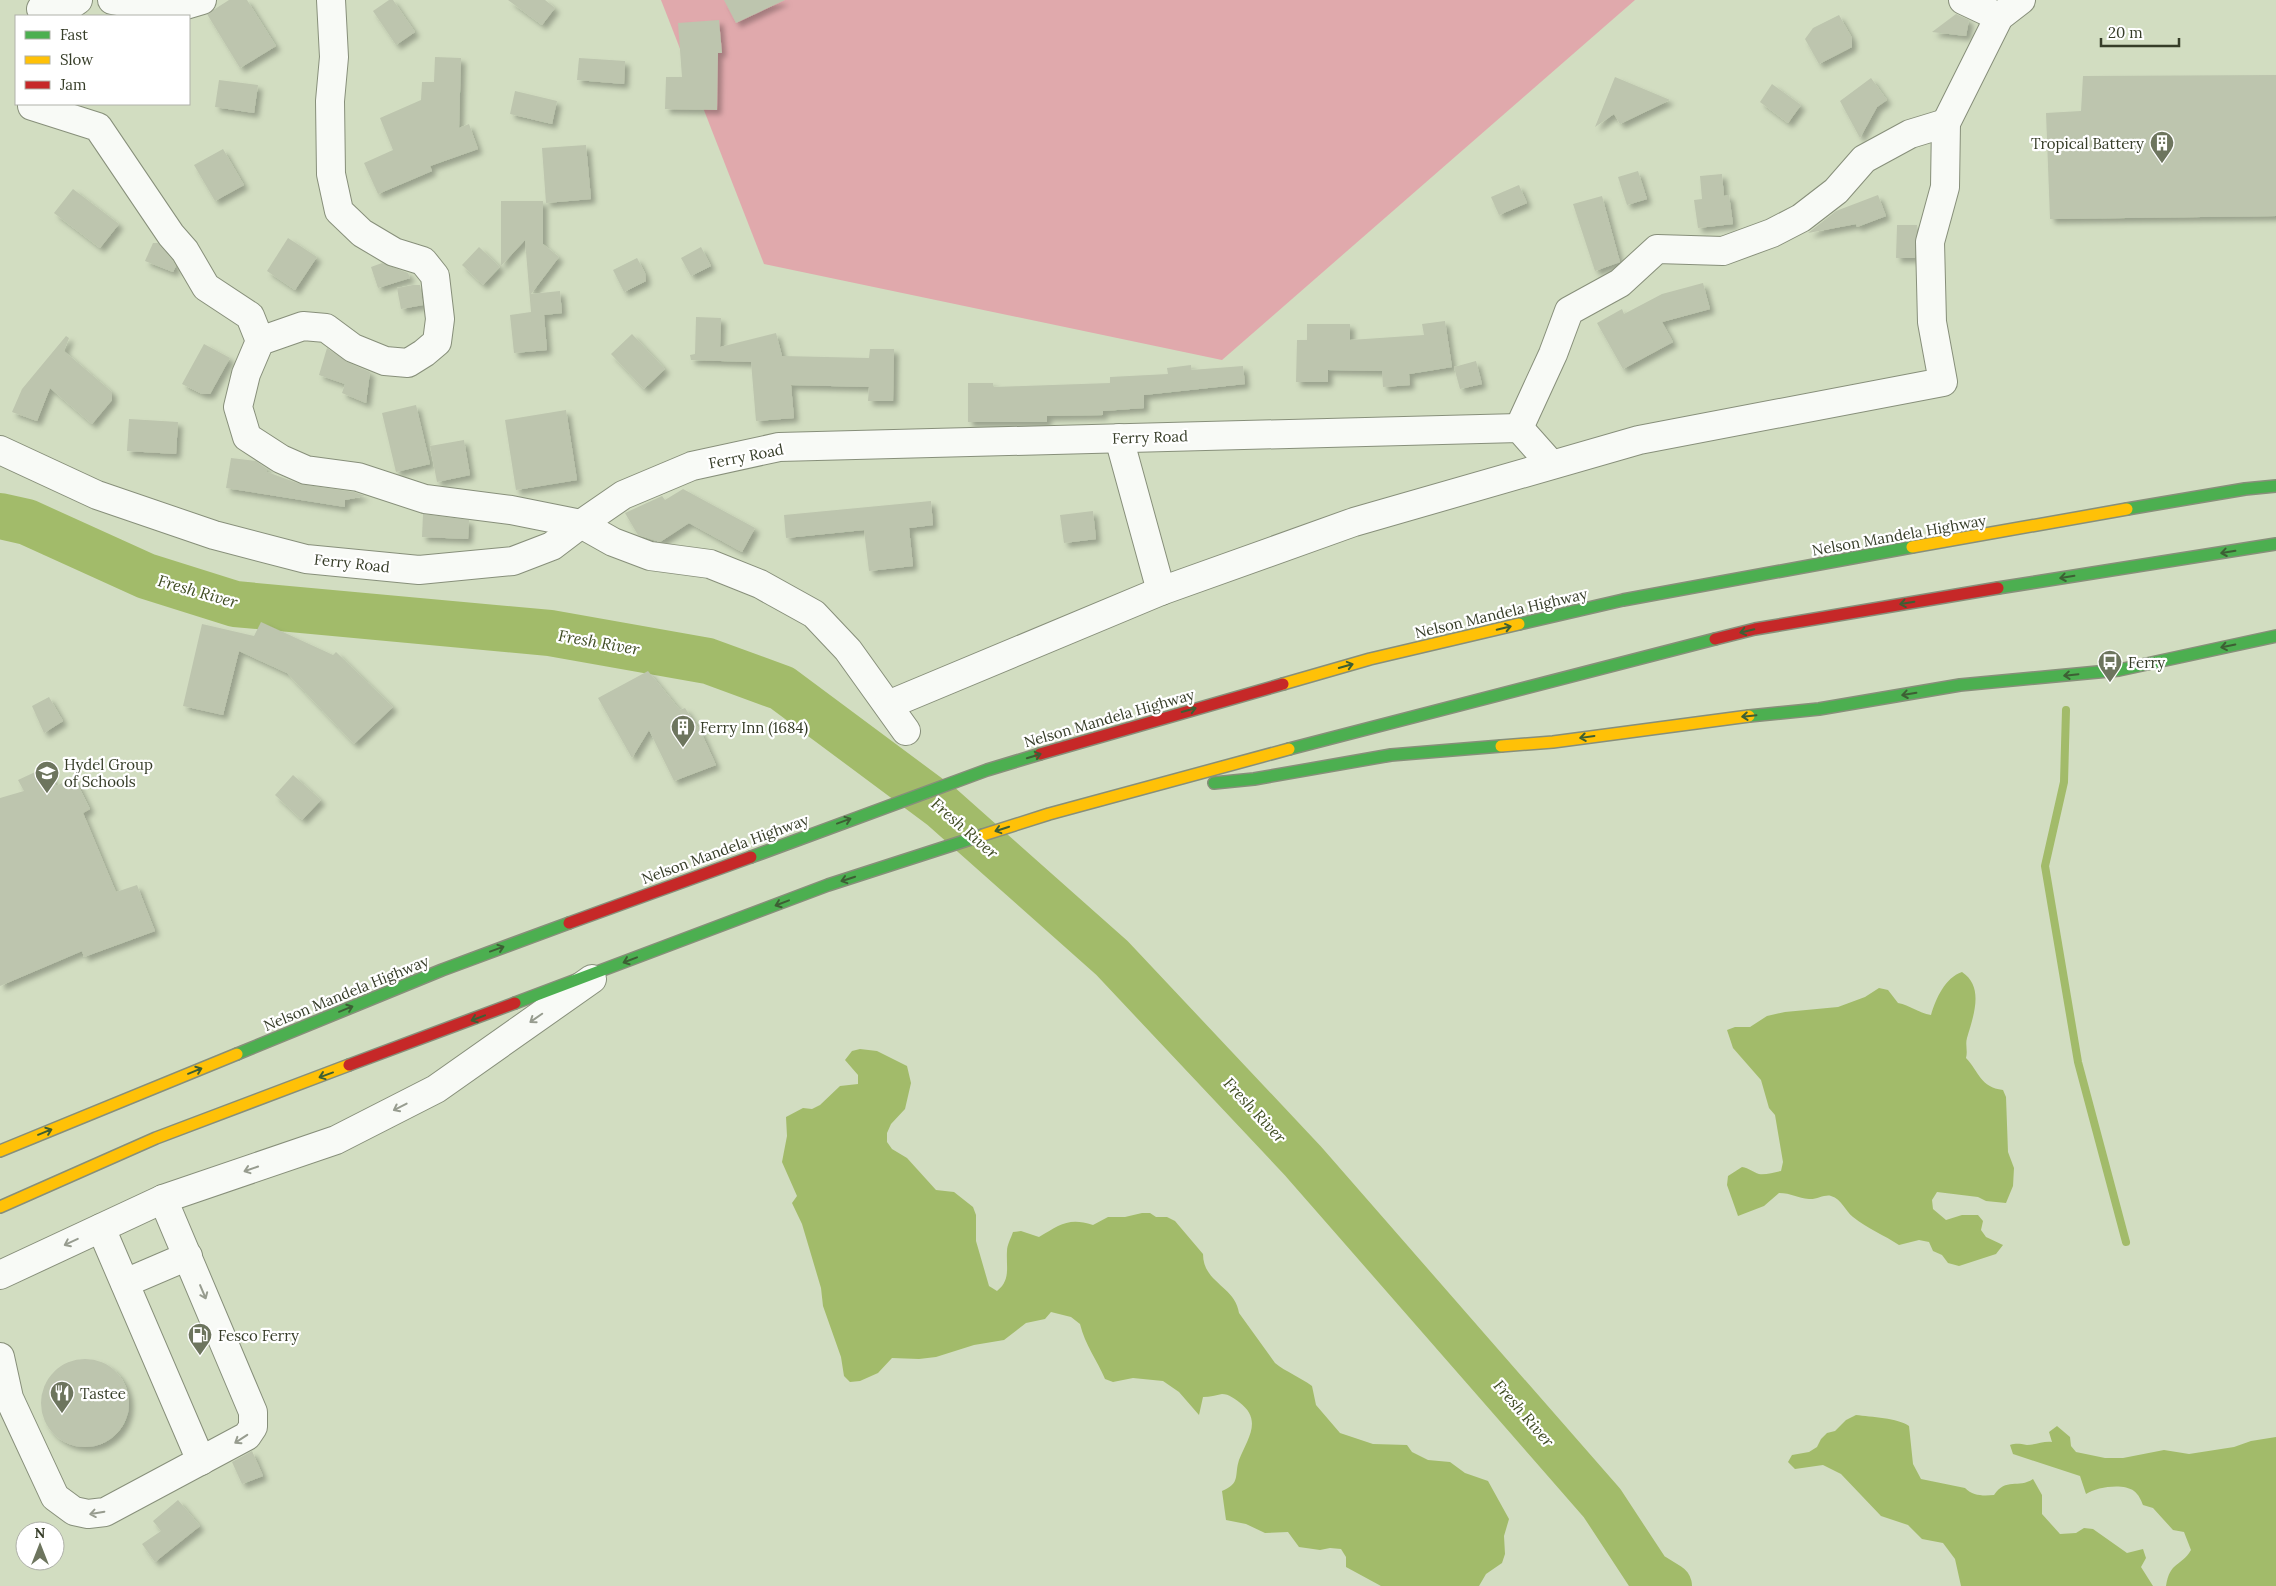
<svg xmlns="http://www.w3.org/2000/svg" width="2276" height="1586" viewBox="0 0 2276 1586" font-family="Lora,serif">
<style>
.forest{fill:#e0a9ac}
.water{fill:#a2bb6a}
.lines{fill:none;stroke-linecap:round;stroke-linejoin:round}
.stream{stroke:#a2bb6a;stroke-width:8}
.river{stroke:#a2bb6a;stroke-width:46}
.building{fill:#bdc5ae;filter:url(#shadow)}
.street-casing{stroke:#878f7a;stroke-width:30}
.fast-casing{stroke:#878f7a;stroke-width:14}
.slow-casing{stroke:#878f7a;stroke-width:14}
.jam-casing{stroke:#878f7a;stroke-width:14}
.street{stroke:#f8faf6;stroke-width:28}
.fast{stroke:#4caf50;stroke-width:11}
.slow{stroke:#ffc107;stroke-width:11}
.jam{stroke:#c62828;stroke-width:11}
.oneway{stroke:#3d5f34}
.oneway2{stroke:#979c8f}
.labels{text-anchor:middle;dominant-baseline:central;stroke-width:4.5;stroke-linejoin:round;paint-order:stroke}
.poi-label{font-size:15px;fill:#363d28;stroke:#fff;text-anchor:start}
.street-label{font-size:15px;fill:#363d28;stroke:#fff}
.water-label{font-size:16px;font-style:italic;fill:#3e4b21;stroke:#fff}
</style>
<defs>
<filter id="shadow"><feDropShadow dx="4.5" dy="4.5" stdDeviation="2.5" flood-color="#0004"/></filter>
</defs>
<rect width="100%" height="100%" fill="#d2ddc1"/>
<polygon class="forest" points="661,0 1635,0 1222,360 764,264"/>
<g class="water">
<path d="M1962 972C1985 987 1973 1017 1967 1038 1965 1045 1968 1050 1966 1058 1980 1073 1980 1087 2003 1090L2006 1097 2008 1152 2014 1168 2013 1186 2006 1203 1986 1201 1978 1197 1937 1192 1932 1200 1933 1209 1946 1220 1962 1215H1978L1983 1221 1981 1230 1986 1237 2003 1245 1996 1254 1959 1266 1948 1263 1942 1255 1933 1251 1929 1242 1919 1240 1899 1245C1884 1235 1868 1229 1853 1217 1845 1211 1842 1199 1831 1196 1825 1194 1816 1200 1809 1199 1798 1198 1791 1193 1779 1193L1764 1206 1738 1216 1727 1185 1728 1176 1742 1167C1749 1168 1753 1172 1759 1174 1766 1175 1774 1172 1781 1171L1783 1162 1775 1115 1769 1108 1761 1080 1733 1048 1727 1030 1735 1027H1750L1767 1016 1785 1012 1838 1007 1865 997 1879 988 1888 990 1898 1003C1910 1005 1918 1013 1931 1015 1936 998 1945 978 1962 972Z"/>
<path d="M860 1049 877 1051 907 1066 911 1083 905 1109 891 1124 887 1133V1142L892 1149 907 1158 936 1190 954 1192 973 1207 976 1215V1241L989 1286 997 1291C1011 1280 1006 1267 1007 1251 1007 1245 1011 1238 1013 1232L1021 1231 1039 1237C1060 1225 1068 1217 1093 1225L1108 1217H1125L1142 1213H1150L1156 1217H1167L1175 1221 1203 1254C1203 1283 1235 1286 1239 1313L1275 1363C1286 1372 1300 1377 1312 1386L1316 1405 1340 1433 1373 1444 1407 1445 1412 1452 1428 1460 1450 1462 1465 1473 1488 1481 1509 1519 1504 1536 1505 1554 1502 1563 1486 1574 1479 1586H1381L1346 1567V1557L1341 1549 1330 1548 1320 1550 1299 1547 1288 1532 1265 1533 1246 1524 1226 1520 1222 1491C1241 1483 1234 1476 1239 1460 1248 1438 1263 1420 1239 1402 1235 1399 1229 1394 1222 1394 1216 1395 1210 1397 1203 1397L1199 1415 1179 1392 1163 1381 1133 1378 1113 1382 1105 1379C1097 1360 1085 1345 1080 1324L1071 1317 1051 1312 1045 1319 1026 1323 1004 1340 974 1345 936 1357 919 1359 892 1358 878 1373 860 1381 850 1382 844 1376 841 1357 823 1306 821 1288 802 1224 792 1203 797 1196 782 1162 787 1136 786 1117 803 1108 812 1109 820 1105 840 1086 858 1084V1075L845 1060 852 1051Z"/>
<path d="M1856 1415C1871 1417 1898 1418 1909 1426L1913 1464 1921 1479 1965 1488C1973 1496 1983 1496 1994 1495 2006 1477 2018 1489 2033 1479L2042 1495V1514L2060 1534 2076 1533 2084 1528 2093 1529 2127 1553 2143 1549 2146 1558 2141 1567 2153 1586H1961L1955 1559 1943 1543 1922 1539 1908 1525 1881 1516 1841 1474 1823 1465 1795 1469 1788 1462 1792 1455 1809 1452 1817 1447 1821 1439 1827 1433 1835 1431 1846 1420Z"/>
<path d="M2057 1426 2070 1437 2071 1446 2076 1452 2105 1458H2123L2164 1450 2189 1454 2234 1447 2251 1441 2276 1437V1586H2166C2170 1561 2181 1567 2191 1550L2184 1532 2173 1530 2153 1508 2143 1505C2141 1500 2139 1495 2134 1491 2123 1483 2097 1487 2086 1494L2080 1476 2013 1454 2010 1445C2017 1443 2020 1444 2027 1445 2036 1445 2043 1441 2052 1442L2049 1432Z"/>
</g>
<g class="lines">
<polyline class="stream" points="2066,710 2064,782 2045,866 2078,1062 2126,1242"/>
<polyline class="river" points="0,516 27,522 146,576 235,604 550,633 708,661 782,688 942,807 1112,958 1303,1161 1602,1503 1648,1573 1669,1586"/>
</g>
<g class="building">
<polygon points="229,0 247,0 276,46 240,68 207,14"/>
<polygon points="389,0 393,0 415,32 396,45 373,11"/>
<polygon points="508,0 545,0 555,8 542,25"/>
<polygon points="724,0 785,0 736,23"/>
<polygon points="1956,14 1969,20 1966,36 1932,32"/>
<polygon points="1839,15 1852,38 1852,47 1819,64 1805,39 1813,28"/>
<polygon points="719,20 722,53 718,53 717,110 665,109 666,77 682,77 678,23"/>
<polygon points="435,57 461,58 459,128 469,124 478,149 430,166 432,171 378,194 364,163 393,150 380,118 421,100 422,82 434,82"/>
<polygon points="579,58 625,61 624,84 577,80"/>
<polygon points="2276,75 2276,216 2050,219 2046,113 2081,111 2083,76"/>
<polygon points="1615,77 1670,100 1620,124 1614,114 1595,127"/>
<polygon points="1871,78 1887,100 1877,107 1860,138 1840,101"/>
<polygon points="219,80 258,85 254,113 215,107"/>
<polygon points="1772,84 1801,105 1788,123 1760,102"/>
<polygon points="515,91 557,101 552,124 510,114"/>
<polygon points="586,145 591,199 546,203 542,148"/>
<polygon points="223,149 244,185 215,201 194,165"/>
<polygon points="1638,171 1647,199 1627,205 1618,177"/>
<polygon points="1722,174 1724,196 1729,195 1733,224 1698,228 1694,200 1702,199 1700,176"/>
<polygon points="1519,185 1527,203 1499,215 1491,197"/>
<polygon points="73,189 119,224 100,248 54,213"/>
<polygon points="1878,195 1886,216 1857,227 1856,224 1808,233 1836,211"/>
<polygon points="1602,196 1620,262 1595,271 1573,204"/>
<polygon points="501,201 543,201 543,244 559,257 531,294 560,291 562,313 544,315 547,350 514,353 510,315 531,312 525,240 501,266"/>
<polygon points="1897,225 1917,225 1915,258 1896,258"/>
<polygon points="288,238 317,257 295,290 267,271"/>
<polygon points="153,243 158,243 172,260 176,266 173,272 145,261"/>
<polygon points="479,247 500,267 483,285 462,265"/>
<polygon points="701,247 711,266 691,276 681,258"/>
<polygon points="637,258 645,273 646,281 624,292 613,270"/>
<polygon points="382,263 408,273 410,278 378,288 371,267"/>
<polygon points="1703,283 1710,309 1662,322 1673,342 1623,369 1597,323 1622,309 1624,314 1662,294"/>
<polygon points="413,285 420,285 423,305 401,309 397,288"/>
<polygon points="696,317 721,318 720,347 776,333 782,356 869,358 870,349 894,349 893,401 868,401 869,387 791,385 794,418 756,421 751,362 691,360 690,355 695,354"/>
<polygon points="1445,321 1452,367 1409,374 1410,385 1383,387 1382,371 1328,370 1328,382 1296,382 1297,340 1307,340 1307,324 1350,324 1350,340 1424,335 1422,324"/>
<polygon points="632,334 665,369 644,389 611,354"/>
<polygon points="66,336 69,338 64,351 112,392 112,400 92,424 50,388 37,421 12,412 22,389"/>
<polygon points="204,344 230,358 210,394 202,394 182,384"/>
<polygon points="327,348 347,362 370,372 366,403 342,393 345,384 319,375"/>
<polygon points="1476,361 1482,384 1460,389 1454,367"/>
<polygon points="1191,365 1191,370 1243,366 1245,384 1144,395 1144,408 1103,411 1103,415 1047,416 1047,422 968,422 968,383 993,383 993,387 1110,383 1110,377 1168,374 1167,368"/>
<polygon points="416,405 430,464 396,472 382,413"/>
<polygon points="566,410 577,480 516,490 505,420"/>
<polygon points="129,419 178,422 176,454 127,451"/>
<polygon points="464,440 470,475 437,482 430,446"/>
<polygon points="231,458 256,461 267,469 267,472 300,484 354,492 365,496 345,500 345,507 226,488"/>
<polygon points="683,489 755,528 742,552 689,523 660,542 638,535 625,513 662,496 665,500"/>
<polygon points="931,501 933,525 909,528 913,566 869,571 864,530 786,538 784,515"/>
<polygon points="1093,511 1096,539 1064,543 1060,515"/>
<polygon points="423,514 469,520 468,539 422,537"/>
<polygon points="261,622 333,655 336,652 393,707 354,744 287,673 239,651 223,715 183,706 202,624 254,636"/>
<polygon points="648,671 680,710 685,708 701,732 716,765 674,781 649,730 632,758 598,698"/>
<polygon points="49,697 63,721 44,733 32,706"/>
<polygon points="46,767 56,786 74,777 90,809 83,813 116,892 137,885 155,931 84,957 82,951 0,986 0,798 24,791 18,780"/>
<polygon points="293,775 321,800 302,820 275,795"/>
<circle cx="85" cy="1403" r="44"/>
<polygon points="252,1451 263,1476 242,1484 232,1462"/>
<polygon points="178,1500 200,1526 155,1562 142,1544 161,1531 153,1521"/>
</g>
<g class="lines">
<defs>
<g id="street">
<polyline points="112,0 129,3 155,14 202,0"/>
<polyline points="331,0 334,57 330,101 331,174 339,211 362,233 394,252 423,261 435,276 440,319 437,342 424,353 408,363 385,361 353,348 326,328 303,326 260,341 246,374 238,407 247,437 281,459 306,470 358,477 425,499 511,510 581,524 613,542 650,556 710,564 760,584 814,614 848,650 906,731"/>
<polyline points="1963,0 1999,17"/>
<polyline points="41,9 58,14 78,0"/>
<polyline points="32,106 98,127 171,235 185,251 206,287 250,316 260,341"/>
<polyline points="1519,428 1553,354 1569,311 1620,283 1657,249 1723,251 1772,233 1801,218 1836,191 1864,159 1910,134 1946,123"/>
<polyline points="1119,438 1161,591"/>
<polyline points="0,450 97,495 214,535 306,559 419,570 513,561 552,546 581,524 623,495 692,466 779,447 1519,428 1551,464"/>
<polyline points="888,705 1161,591 1354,522 1639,440 1943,382 1932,322 1930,242 1945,187 1946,123 1999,17 2021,0"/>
<polyline points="101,1228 201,1461"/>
<polyline points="0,1275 163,1199 336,1140 436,1089 592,979"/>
<polyline points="125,1283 188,1256"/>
<polyline points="0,1357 9,1398 55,1497 74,1511 88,1514 105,1512 247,1436 253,1427 253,1412 163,1199"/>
</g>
<g id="fast">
<polyline points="2127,509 2245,489 2276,486"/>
<polyline points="1998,588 2276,544"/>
<polyline points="1519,624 1623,600 1912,547"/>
<polyline points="1749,716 1819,709 1960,685 2119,670 2276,636"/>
<polyline points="1289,749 1715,639"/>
<polyline points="1214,783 1254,779 1391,755 1501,746"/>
<polyline points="751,857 987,770 1040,754"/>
<polyline points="515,1003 828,885 983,835"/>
<polyline points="237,1054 442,970 569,923"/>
</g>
<g id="slow">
<polyline points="1912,547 2127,509"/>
<polyline points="1283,684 1370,659 1519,624"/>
<polyline points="1501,746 1553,742 1749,716"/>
<polyline points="983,835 1049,814 1289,749"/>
<polyline points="0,1151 237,1054"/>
<polyline points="0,1207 156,1138 349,1065"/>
</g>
<g id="jam">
<polyline points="1715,639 1755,629 1998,588"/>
<polyline points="1040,754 1283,684"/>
<polyline points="569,923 751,857"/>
<polyline points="349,1065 515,1003"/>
</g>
</defs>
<use href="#street" class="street-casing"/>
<use href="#fast" class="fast-casing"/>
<use href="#slow" class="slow-casing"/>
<use href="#jam" class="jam-casing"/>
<use href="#street" class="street"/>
<use href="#fast" class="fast"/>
<use href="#slow" class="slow"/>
<use href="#jam" class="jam"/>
</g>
<defs><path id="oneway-shaft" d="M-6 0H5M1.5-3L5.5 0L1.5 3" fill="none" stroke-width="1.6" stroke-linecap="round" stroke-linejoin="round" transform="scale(1.25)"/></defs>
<g class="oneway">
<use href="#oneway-shaft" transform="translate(2228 552) rotate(171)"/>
<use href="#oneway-shaft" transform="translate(2067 577) rotate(171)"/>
<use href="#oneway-shaft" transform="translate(1907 603) rotate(170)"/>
<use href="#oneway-shaft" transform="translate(1504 628) rotate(-13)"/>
<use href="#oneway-shaft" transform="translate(1747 631) rotate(166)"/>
<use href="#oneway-shaft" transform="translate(2228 646) rotate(168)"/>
<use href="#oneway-shaft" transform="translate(1346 666) rotate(-16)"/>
<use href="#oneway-shaft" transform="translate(2071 675) rotate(174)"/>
<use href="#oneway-shaft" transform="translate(1909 694) rotate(171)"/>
<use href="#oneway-shaft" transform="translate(1189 710) rotate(-16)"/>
<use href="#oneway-shaft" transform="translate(1749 716) rotate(174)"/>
<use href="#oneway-shaft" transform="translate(1587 737) rotate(172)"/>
<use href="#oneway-shaft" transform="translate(1034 756) rotate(-17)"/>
<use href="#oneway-shaft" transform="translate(844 821) rotate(-20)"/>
<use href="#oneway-shaft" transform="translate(1002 829) rotate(162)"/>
<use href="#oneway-shaft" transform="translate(848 879) rotate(162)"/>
<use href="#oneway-shaft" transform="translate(782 903) rotate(159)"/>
<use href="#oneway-shaft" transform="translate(497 949) rotate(-20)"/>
<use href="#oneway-shaft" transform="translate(630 960) rotate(159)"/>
<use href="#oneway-shaft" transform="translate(346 1009) rotate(-22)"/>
<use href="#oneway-shaft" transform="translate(478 1018) rotate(159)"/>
<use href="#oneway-shaft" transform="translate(195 1071) rotate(-22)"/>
<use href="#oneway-shaft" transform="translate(326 1075) rotate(160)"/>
<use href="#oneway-shaft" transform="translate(45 1132) rotate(-22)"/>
</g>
<g class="oneway2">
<use href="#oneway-shaft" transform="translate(536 1018) rotate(145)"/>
<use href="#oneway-shaft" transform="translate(400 1107) rotate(153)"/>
<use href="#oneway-shaft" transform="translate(251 1169) rotate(161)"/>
<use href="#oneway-shaft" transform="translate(71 1242) rotate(155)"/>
<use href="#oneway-shaft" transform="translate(203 1292) rotate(67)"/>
<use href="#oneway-shaft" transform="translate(241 1439) rotate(147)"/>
<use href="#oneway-shaft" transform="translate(97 1513) rotate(170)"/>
</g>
<defs>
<symbol id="building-pin" viewBox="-11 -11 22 30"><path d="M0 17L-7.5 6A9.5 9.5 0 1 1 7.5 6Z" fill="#6d755e" stroke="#fff"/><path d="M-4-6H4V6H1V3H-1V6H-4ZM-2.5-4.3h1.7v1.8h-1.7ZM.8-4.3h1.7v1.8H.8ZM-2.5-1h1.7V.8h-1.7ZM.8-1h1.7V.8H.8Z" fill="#fff"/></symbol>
<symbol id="bus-pin" viewBox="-11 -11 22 30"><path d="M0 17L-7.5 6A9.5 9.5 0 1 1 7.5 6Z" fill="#6d755e" stroke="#fff"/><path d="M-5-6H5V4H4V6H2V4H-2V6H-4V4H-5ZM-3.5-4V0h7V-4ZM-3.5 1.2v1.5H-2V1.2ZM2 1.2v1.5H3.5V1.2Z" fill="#fff"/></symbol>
<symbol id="school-pin" viewBox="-11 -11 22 30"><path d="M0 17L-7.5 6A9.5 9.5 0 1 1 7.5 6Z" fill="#6d755e" stroke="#fff"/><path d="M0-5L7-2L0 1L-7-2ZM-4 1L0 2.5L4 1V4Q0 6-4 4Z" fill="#fff"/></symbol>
<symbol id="fuel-pin" viewBox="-11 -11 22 30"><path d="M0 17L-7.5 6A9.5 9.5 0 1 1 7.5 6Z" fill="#6d755e" stroke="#fff"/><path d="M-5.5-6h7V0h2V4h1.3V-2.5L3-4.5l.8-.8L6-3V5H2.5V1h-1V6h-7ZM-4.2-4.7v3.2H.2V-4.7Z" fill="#fff"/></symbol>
<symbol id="restaurant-pin" viewBox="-11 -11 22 30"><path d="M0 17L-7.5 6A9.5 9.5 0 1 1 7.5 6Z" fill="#6d755e" stroke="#fff"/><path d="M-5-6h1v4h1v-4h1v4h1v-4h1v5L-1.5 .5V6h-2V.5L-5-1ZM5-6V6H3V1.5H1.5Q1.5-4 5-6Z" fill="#fff"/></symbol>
</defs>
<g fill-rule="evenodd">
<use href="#building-pin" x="2148" y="129" width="28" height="38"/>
<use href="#bus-pin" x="2096" y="648" width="28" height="38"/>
<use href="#building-pin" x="669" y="713" width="28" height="38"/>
<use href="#school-pin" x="33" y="759" width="28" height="38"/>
<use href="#fuel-pin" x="186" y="1321" width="28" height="38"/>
<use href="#restaurant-pin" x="48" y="1379" width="28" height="38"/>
</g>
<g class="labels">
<g class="poi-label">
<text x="2144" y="143" text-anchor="end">Tropical Battery</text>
<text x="2128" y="662">Ferry</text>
<text x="700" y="727">Ferry Inn (1684)</text>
<text x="64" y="764">Hydel Group<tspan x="64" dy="17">of Schools</tspan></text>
<text x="218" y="1335">Fesco Ferry</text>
<text x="80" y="1393">Tastee</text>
</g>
<g class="street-label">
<text transform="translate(1150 437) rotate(-2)">Ferry Road</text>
<text transform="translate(746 456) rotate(-11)">Ferry Road</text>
<text transform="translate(1899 535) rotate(-10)">Nelson Mandela Highway</text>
<text transform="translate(352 563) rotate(6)">Ferry Road</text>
<text transform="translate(1501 613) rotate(-13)">Nelson Mandela Highway</text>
<text transform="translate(1109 718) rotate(-16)">Nelson Mandela Highway</text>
<text transform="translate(725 849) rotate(-20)">Nelson Mandela Highway</text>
<text transform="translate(346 993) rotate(-22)">Nelson Mandela Highway</text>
</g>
<g class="water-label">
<text transform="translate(198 591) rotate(16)">Fresh River</text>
<text transform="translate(599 642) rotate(10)">Fresh River</text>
<text transform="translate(965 828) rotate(41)">Fresh River</text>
<text transform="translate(1255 1110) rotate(47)">Fresh River</text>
<text transform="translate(1524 1413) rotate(49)">Fresh River</text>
</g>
</g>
<rect x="15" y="15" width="175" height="90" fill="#ffffff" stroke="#afb1a9"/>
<rect x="25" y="31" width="25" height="8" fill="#4caf50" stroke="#afb1a9"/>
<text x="60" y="40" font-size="15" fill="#363d28">Fast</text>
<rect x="25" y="56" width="25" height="8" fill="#ffc107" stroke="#afb1a9"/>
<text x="60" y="65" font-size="15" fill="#363d28">Slow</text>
<rect x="25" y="81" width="25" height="8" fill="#c62828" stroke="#afb1a9"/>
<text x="60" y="90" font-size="15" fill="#363d28">Jam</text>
<g transform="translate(40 1546)"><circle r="24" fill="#ffffff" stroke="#afb1a9"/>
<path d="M0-4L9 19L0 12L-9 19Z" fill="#6d755e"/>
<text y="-8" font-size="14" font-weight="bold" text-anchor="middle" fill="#363d28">N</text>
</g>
<path d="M2101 38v8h78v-8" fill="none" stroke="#363d28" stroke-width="2.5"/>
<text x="2108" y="38" font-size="15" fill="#363d28" stroke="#ffffff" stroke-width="4" paint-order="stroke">20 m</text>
</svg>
